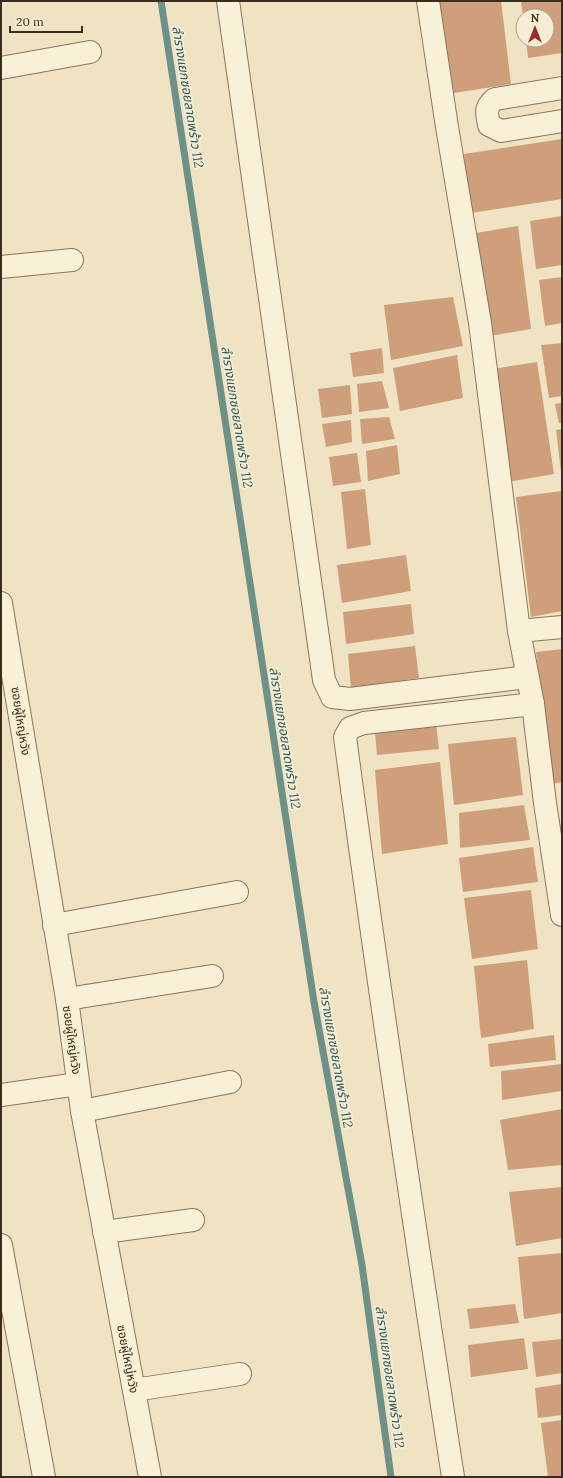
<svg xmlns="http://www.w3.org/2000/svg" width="563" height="1478" viewBox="0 0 563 1478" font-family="Lora,'Noto Sans Thai',serif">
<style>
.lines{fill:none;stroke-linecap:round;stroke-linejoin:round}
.stream{stroke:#6d9189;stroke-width:7}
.building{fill:#ce9f7a}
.minor-casing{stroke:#8a755a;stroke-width:24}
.minor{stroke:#f9f0d8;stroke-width:22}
.labels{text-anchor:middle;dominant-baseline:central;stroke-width:3.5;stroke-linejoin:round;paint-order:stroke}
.street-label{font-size:12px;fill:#3a2d1e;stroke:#f6edd4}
.water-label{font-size:13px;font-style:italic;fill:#2d5a58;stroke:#f6edd4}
</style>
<rect width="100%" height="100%" fill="#efe3c4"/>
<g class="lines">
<polyline class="stream" points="161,1 314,1002 362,1265 391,1477"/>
</g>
<g class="building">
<polygon points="438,1 501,1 511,84 454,93"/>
<polygon points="521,1 562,1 562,53 528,58 526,40 547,40 547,16 523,16"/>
<polygon points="562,139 562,199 471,213 464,154"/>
<polygon points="562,216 562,265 536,269 530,221"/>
<polygon points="518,226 531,329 490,336 476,233"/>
<polygon points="562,277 562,323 545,326 539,280"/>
<polygon points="453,297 463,346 391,360 384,305"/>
<polygon points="562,343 562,396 549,398 541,345"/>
<polygon points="382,348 384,373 353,377 350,353"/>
<polygon points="457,355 463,398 400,411 393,368"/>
<polygon points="537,362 554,474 508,482 493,369"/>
<polygon points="382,381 389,408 359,412 357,384"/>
<polygon points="350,385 352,414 322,418 318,389"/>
<polygon points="562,403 562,423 559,423 555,404"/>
<polygon points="389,417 395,439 362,444 360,419"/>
<polygon points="351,420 352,442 326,447 322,424"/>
<polygon points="562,429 562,472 561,472 556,430"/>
<polygon points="397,445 400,474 368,481 366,451"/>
<polygon points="357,453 361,482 333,486 329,457"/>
<polygon points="365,489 371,545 347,549 341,492"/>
<polygon points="562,491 562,611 531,617 516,497"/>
<polygon points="406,555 411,591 342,603 337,565"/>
<polygon points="411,604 414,634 346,644 343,612"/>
<polygon points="415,646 419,678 351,688 348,654"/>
<polygon points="562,649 562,782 552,784 536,652"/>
<polygon points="436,724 439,749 377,755 375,733"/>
<polygon points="516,737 523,795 454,805 448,744"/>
<polygon points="440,762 448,844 382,854 375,770"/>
<polygon points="524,805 530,840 460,848 459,813"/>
<polygon points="533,847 538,882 463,892 459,858"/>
<polygon points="531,890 538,949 472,959 464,898"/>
<polygon points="527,960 534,1029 481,1038 474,966"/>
<polygon points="554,1035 556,1060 490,1067 488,1044"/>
<polygon points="562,1064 562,1091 502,1100 501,1071"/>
<polygon points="562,1109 562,1165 508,1170 500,1120"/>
<polygon points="562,1187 562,1238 516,1246 509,1192"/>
<polygon points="562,1253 562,1313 524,1319 518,1257"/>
<polygon points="515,1304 519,1323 470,1329 467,1309"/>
<polygon points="524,1338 528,1369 471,1377 468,1345"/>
<polygon points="562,1339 562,1373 536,1377 532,1342"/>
<polygon points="562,1384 562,1415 538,1418 535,1388"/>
<polygon points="562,1420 562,1477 548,1477 541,1423"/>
</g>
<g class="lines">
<defs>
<g id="minor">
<polyline points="228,1 324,680 332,697 350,699 527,677"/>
<polyline points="428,1 447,127 480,323 519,631 533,704 545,803 562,915"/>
<polyline points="1,68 90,52"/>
<path d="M562 88 495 99C484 108 487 113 489 125L501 131 562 121"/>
<polyline points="1,267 72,260"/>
<polyline points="1,603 67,999 82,1111 150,1477"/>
<polyline points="519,631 562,627"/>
<polyline points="54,925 237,892"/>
<polyline points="67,999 212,976"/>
<polyline points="1,1095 78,1084"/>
<polyline points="82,1111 230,1082"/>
<polyline points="104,1232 193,1220"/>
<polyline points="1,1245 44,1477"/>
<polyline points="134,1390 240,1374"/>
<path d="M453 1477C415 1231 378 984 345 737L350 728 364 723 533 704"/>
</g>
</defs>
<use href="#minor" class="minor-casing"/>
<use href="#minor" class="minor"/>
</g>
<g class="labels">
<g class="street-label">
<text transform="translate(21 721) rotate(81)">ซอยผู้ใหญ่หวัง</text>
<text transform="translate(72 1040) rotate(82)">ซอยผู้ใหญ่หวัง</text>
<text transform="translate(128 1359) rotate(79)">ซอยผู้ใหญ่หวัง</text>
</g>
<g class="water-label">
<text transform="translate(188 97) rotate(81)">ลำรางแยกซอยลาดพร้าว 112</text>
<text transform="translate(237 417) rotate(81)">ลำรางแยกซอยลาดพร้าว 112</text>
<text transform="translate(285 738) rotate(81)">ลำรางแยกซอยลาดพร้าว 112</text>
<text transform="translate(336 1057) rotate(80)">ลำรางแยกซอยลาดพร้าว 112</text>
<text transform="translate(390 1377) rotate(82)">ลำรางแยกซอยลาดพร้าว 112</text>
</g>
</g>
<rect width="563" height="1478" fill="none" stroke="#3a2d1e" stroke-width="4"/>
<g transform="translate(535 28)"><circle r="19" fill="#f6edd4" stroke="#aba08b"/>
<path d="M0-3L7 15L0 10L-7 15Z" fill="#9a2b29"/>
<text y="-6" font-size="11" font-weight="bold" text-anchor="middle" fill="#3a2d1e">N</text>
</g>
<path d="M10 26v6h72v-6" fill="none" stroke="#3a2d1e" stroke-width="2"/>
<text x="16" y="26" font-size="12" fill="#3a2d1e" stroke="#f6edd4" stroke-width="3" paint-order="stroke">20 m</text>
</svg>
